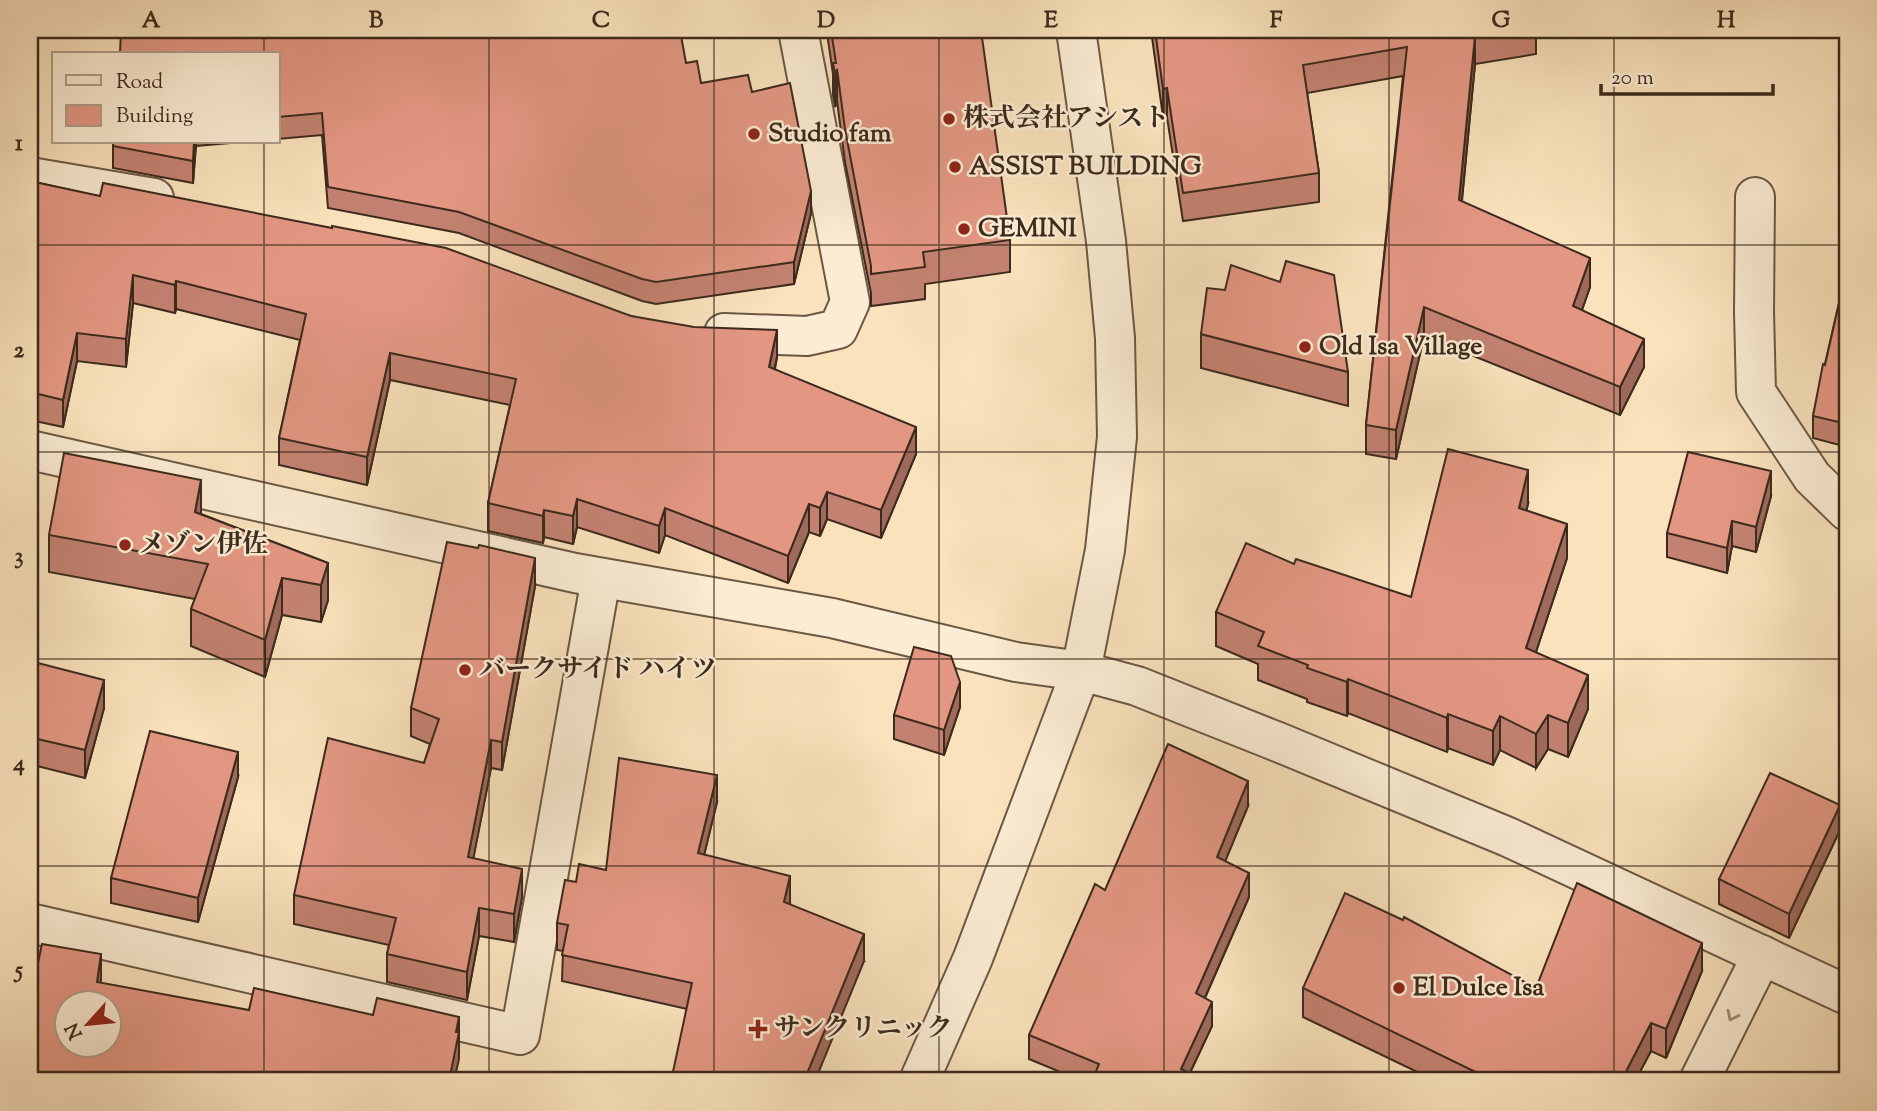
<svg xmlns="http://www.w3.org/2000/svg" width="1877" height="1111" viewBox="0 0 1877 1111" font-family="'Sorts Mill Goudy','Noto Serif JP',serif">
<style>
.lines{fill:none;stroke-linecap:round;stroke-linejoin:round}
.minor-casing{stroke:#6b5844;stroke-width:42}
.minor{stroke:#fbecd3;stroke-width:38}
.wall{fill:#c38271;stroke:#3c2a1c;stroke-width:2}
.shaded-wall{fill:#9f6a5c;stroke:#3c2a1c;stroke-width:2}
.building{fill:#e39783;stroke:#3c2a1c;stroke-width:2;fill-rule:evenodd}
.oneway{stroke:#9c8b78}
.grid{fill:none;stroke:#3c2a1c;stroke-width:2;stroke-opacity:0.55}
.poi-dot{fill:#8f2418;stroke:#fbecd3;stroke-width:2.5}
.labels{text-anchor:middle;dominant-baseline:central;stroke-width:5;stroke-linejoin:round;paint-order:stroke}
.poi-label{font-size:26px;font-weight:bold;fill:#3c2a1c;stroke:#fbecd3;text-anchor:start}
.neatline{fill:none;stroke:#3c2a1c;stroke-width:2.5}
.grid-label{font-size:23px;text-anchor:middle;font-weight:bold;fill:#3c2a1c}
</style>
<rect width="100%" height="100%" fill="#f9e2bc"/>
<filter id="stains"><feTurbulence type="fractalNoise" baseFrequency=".00286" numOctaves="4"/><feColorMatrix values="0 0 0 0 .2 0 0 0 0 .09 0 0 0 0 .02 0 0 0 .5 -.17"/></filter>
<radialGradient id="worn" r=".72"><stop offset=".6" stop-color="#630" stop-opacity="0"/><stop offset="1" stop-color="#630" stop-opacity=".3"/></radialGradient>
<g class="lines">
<defs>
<g id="minor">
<polyline points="30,177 154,198"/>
<polyline points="1755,197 1754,312 1756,392 1812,477 1847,511"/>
<polyline points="724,333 807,336 838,329 850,302 798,30"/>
<polyline points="30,450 575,573 832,618 1016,662 1081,671 1137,686 1278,742 1508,837 1847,995"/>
<polyline points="30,923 520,1035 601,578"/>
<polyline points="919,1081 973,958 1081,671 1105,550 1117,437 1115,338 1106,241 1076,30"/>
<polyline points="1699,1081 1762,955"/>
</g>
</defs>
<use href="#minor" class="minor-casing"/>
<use href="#minor" class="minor"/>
</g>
<g class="wall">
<polygon points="823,30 900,30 1010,240 1010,272 925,284 925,299 871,306 871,293 845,162 837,101 835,107 833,95 833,74 827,33 823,33"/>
<polygon points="1151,30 1536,30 1536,54 1475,64 1462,201 1590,287 1582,310 1644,367 1620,415 1424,336 1396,459 1366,454 1366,425 1403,76 1307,93 1319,173 1319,202 1183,221 1167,117 1163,117"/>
<polygon points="278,54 686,63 701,83 752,92 811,213 794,284 656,304 642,301 459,233 328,208 322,135 278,139"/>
<polygon points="113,142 242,142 196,146 193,183 113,168"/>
<polygon points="1847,164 1847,233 1844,232 1844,210"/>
<polygon points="30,181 631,316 777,357 775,369 916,454 881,538 827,519 820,536 809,532 788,583 665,535 659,553 577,527 573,544 544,537 543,543 488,531 488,503 510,405 390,380 367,485 279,465 279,438 300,340 176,309 175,313 133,303 126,367 77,361 63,427 30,420"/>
<polygon points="1847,268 1847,447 1813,438 1813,416"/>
<polygon points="1201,334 1348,372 1348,406 1201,368"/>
<polygon points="1771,496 1756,552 1732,546 1727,573 1667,557 1667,533"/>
<polygon points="1528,504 1526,511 1567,558 1536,652 1588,709 1568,757 1548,749 1536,768 1500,750 1493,765 1448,748 1447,752 1348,713 1347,716 1307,702 1307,699 1258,680 1258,664 1216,646 1216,612 1294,564 1411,597"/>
<polygon points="201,514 328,563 328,600 321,622 282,615 265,677 191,646 191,609 195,599 49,572 49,535"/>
<polygon points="535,586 502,770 491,768 473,858 522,897 514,942 479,936 467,1000 387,982 387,954 389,945 294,924 294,895 424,763 430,744 411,736 411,708"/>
<polygon points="30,661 104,708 85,778 33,765"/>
<polygon points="960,707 944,755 894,739 894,715"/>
<polygon points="238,777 198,922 111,903 111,878"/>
<polygon points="717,802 704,855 790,903 789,904 864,961 687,1009 562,981 563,951 557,950 557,923 576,882 606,870"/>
<polygon points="1248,806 1225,861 1249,897 1205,998 1212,1026 1190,1073 1207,1081 1082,1081 1029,1059 1029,1035 1105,890"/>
<polygon points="1840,830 1789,938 1719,904 1719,879"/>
<polygon points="1702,971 1666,1058 1651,1051 1635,1081 1436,1081 1303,1017 1303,988 1536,988"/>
</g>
<g class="shaded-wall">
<polygon points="1475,36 1475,64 1459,229 1459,200"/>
<polygon points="837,69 837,101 835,107 835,75"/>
<polygon points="1167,88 1167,117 1163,117 1163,89"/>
<polygon points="194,142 196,142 193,183 193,161"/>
<polygon points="811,191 811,213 794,284 794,262"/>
<polygon points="1590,258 1590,287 1573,335 1573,306"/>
<polygon points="133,275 133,303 126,367 126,339"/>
<polygon points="176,281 176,309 175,313 175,285"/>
<polygon points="1424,307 1424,336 1396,459 1396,430"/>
<polygon points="777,330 777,357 769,394 769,367"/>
<polygon points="77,333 77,361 63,427 63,400"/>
<polygon points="1644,339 1644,367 1620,415 1620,387"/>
<polygon points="390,353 390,380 367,485 367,457"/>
<polygon points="916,427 916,454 881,538 881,510"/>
<polygon points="1528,470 1528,504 1519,542 1519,508"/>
<polygon points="1771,471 1771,496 1756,552 1756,527"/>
<polygon points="201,480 201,517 195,512"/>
<polygon points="827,492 827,519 820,536 820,508"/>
<polygon points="577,499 577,527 573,544 573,516"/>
<polygon points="809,504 809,532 788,583 788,556"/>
<polygon points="665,508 665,535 659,553 659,526"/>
<polygon points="544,510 544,537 543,543 543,516"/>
<polygon points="1732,521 1732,546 1727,573 1727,548"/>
<polygon points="1567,524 1567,558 1526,682 1526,648"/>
<polygon points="535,558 535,586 502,770 502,742"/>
<polygon points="328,563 328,600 321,622 321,585"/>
<polygon points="282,578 282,615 265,677 265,640"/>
<polygon points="37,595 37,623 30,654 30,627"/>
<polygon points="1588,675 1588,709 1568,757 1568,723"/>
<polygon points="1348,679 1348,713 1347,716 1347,682"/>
<polygon points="104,680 104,708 85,778 85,750"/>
<polygon points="960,682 960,707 944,755 944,730"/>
<polygon points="1448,714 1448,748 1447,752 1447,718"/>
<polygon points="1548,715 1548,749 1536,768 1536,734"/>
<polygon points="1500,716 1500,750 1493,765 1493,731"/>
<polygon points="33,738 33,765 30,781 30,753"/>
<polygon points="491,740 491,768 468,886 468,857"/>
<polygon points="238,752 238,777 198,922 198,898"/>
<polygon points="717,775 717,802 698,880 698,853"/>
<polygon points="1248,781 1248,806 1217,881 1217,857"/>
<polygon points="1840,805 1840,830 1789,938 1789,914"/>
<polygon points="522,869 522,897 514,942 514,914"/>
<polygon points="1249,873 1249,897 1196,1018 1196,993"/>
<polygon points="790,876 790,903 784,929 784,902"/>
<polygon points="479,908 479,936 467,1000 467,972"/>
<polygon points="864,934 864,961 815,1081 804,1081"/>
<polygon points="1702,943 1702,971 1666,1058 1666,1029"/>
<polygon points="101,954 101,980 98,1003 97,982"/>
<polygon points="1212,1002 1212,1026 1186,1081 1181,1069"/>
<polygon points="459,1017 459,1059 454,1081 449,1081"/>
<polygon points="1651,1023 1651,1051 1635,1081 1621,1081"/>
</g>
<g class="building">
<polygon points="121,30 680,30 686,63 697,61 701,83 748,75 752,92 790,83 811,191 794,262 656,282 642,279 459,212 328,187 322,113 278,117 278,54 120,54"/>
<polygon points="831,30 900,30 900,31 910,30 981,30 1010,240 923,252 925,267 871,274 871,266 845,129 837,69 835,75 833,63 836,63"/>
<polygon points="1155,30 1508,30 1475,36 1459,200 1590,258 1573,306 1644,339 1620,387 1424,307 1396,430 1366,425 1407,47 1303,65 1319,173 1183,193 1167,88 1163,89"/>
<polygon points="113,142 194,142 193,161 113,146"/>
<polygon points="1847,164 1847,210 1844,210"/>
<polygon points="30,181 100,196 103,183 332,228 332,226 446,248 631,316 694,327 777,330 769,367 916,427 881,510 827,492 820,508 809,504 788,556 665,508 659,526 577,499 573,516 544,510 543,516 488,503 516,379 390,353 367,457 279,438 306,314 176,281 175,285 133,275 126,339 77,333 63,400 30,392"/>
<polygon points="1286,261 1334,275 1348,372 1201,334 1207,288 1225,290 1231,265 1280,282"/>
<polygon points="1847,268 1847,424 1813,416 1823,364 1825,365"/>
<polygon points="1448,449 1528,470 1519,508 1567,524 1526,648 1588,675 1568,723 1548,715 1536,734 1500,716 1493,731 1448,714 1447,718 1348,679 1347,682 1307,668 1308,665 1258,646 1264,632 1216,612 1246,543 1294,564 1296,559 1411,597"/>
<polygon points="1688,452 1771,471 1756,527 1732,521 1727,548 1667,533"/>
<polygon points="64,453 201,480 195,512 328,563 321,585 282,578 265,640 191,609 208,564 49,535"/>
<polygon points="447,542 478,548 479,545 535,558 502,742 491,740 468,857 522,869 514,914 479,908 467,972 387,954 396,918 294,895 328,738 424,763 439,719 411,708"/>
<polygon points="30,594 37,595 30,627"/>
<polygon points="914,647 951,656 960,682 944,730 894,715"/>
<polygon points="30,661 104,680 85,750 33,738 30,753"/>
<polygon points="150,731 238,752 198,898 111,878"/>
<polygon points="1168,744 1248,781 1217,857 1249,873 1196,993 1212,1002 1181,1069 1207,1081 1092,1081 1099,1064 1029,1035 1095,884 1105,890"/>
<polygon points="619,758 717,775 698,853 790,876 784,902 864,934 804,1081 671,1081 692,983 562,955 568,925 557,923 565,880 576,882 579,864 606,870"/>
<polygon points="1770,773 1840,805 1789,914 1719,879"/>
<polygon points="1577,883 1702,943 1666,1029 1651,1023 1621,1081 1494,1081 1303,988 1345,893 1403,920 1404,917 1536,988"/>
<path d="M42 944 101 954 97 982 249 1010 254 988 373 1015 377 998 459 1017 456 1032H459L449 1081H30V1000ZM66 1003H108V1045H66Z"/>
</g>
<defs><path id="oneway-chevron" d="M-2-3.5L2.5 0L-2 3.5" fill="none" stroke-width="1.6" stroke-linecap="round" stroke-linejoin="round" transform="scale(1.75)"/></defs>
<use class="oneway" href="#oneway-chevron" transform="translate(1732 1016) rotate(116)"/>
<path class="grid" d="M264 30V54M489 30V1081M714 30V1081M939 30V1081M1164 30V1081M1389 30V1081M1614 30V1081M264 142V1081M30 245H1847M30 452H1847M30 659H1847M30 866H1847"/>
<g class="poi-dot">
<circle cx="949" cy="119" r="7"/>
<circle cx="754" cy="134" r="7"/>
<circle cx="955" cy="167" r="7"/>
<circle cx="964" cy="229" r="7"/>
<circle cx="1305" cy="347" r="7"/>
<circle cx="125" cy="545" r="7"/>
<circle cx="465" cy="670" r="7"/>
<circle cx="1399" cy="988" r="7"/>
<path d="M754.5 1018.5h7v7h7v7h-7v7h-7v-7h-7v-7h7z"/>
</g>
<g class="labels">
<g class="poi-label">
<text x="963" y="119">株式会社アシスト</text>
<text x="768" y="134">Studio fam</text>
<text x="969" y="167">ASSIST BUILDING</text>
<text x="978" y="229">GEMINI</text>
<text x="1319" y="347">Old Isa Village</text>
<text x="139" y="545">メゾン伊佐</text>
<text x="479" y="670">バークサイド ハイツ</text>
<text x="1413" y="988">El Dulce Isa</text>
<text x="774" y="1029">サンクリニック</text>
</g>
</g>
<rect width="1877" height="1111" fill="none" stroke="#f9e2bc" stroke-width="77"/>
<rect x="52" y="52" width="228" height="91" fill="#fbecd3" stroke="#af9e8a" stroke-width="2"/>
<rect x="66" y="75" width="35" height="10" fill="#fbecd3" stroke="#af9e8a" stroke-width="2"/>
<text x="116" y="88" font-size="21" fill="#3c2a1c">Road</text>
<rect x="66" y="105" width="35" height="21" fill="#e39783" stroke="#af9e8a" stroke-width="2"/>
<text x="116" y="122" font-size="21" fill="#3c2a1c">Building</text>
<g transform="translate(88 1024) rotate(243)"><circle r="33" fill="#fbecd3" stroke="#af9e8a" stroke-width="2"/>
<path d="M0-5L12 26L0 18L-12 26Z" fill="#8f2418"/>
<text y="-10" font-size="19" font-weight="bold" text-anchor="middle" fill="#3c2a1c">N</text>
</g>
<path d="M1601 84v10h172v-10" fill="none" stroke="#3c2a1c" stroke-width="3.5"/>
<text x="1611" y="84" font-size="21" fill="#3c2a1c" stroke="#fbecd3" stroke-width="5" paint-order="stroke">20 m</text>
<rect x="38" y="38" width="1801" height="1034" class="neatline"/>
<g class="grid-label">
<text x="151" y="27">A</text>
<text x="376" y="27">B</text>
<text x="601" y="27">C</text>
<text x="826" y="27">D</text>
<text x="1051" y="27">E</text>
<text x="1276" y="27">F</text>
<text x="1501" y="27">G</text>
<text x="1726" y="27">H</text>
<text x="19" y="150">1</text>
<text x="19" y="357">2</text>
<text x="19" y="563">3</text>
<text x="19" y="770">4</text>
<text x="19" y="977">5</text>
</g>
<rect width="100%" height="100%" filter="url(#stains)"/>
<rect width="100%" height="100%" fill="url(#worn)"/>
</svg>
